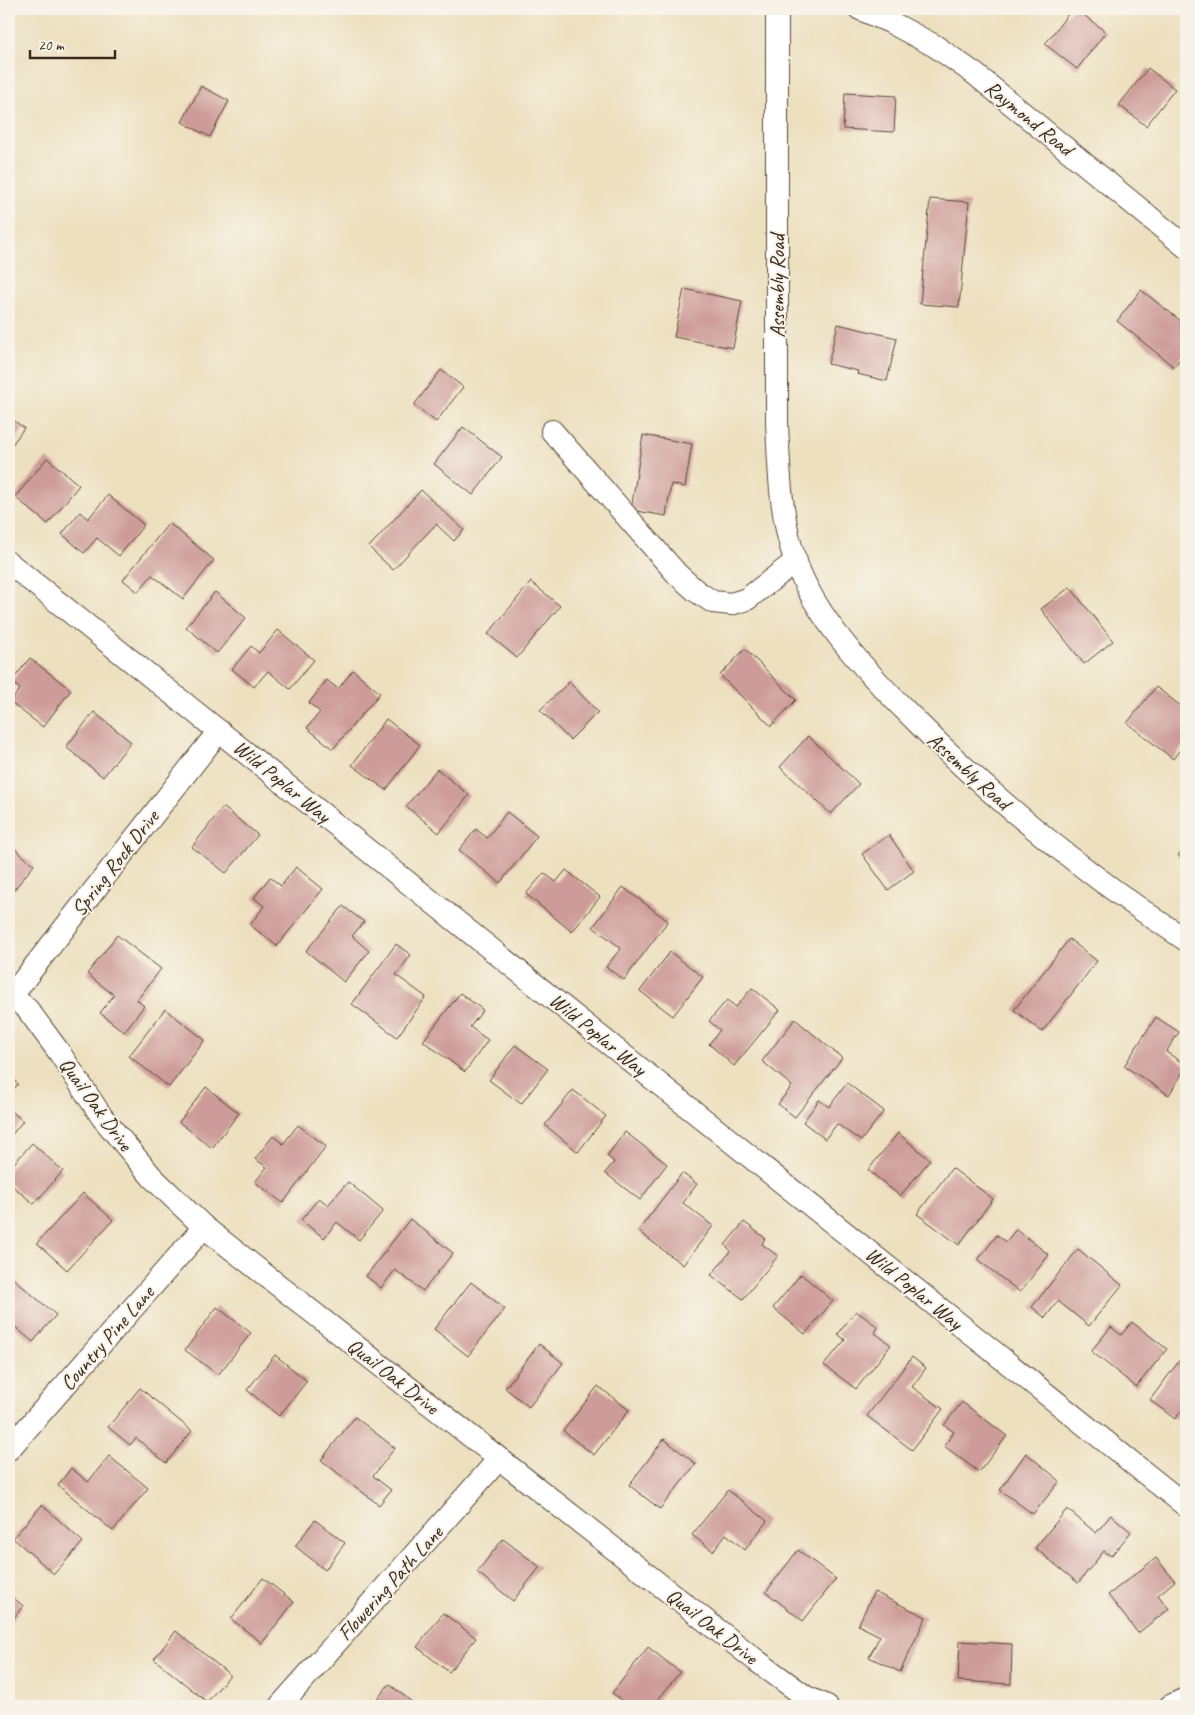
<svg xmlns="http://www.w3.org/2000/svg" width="1195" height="1715" viewBox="0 0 1195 1715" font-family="Caveat,sans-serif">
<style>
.building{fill:#cd9b99}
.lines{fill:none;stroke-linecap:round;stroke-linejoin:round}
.minor-casing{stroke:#564536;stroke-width:24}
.minor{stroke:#fff;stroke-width:22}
.labels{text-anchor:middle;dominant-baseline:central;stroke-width:4;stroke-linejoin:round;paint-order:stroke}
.street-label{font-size:21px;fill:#3b2a1e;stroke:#f7f3e8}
</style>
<rect width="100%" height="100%" fill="#f7f3e8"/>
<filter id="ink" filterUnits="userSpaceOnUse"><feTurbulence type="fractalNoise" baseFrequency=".02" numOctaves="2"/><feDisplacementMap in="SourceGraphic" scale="10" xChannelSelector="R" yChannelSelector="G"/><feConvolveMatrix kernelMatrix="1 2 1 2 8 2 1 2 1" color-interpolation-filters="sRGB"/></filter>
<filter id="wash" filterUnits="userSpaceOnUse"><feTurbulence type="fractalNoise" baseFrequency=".0096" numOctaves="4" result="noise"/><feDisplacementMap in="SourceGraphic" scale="20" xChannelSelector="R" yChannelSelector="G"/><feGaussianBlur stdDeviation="1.12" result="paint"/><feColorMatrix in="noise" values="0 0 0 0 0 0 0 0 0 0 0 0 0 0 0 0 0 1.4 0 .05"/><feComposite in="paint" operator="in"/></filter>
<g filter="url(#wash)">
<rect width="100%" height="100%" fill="#ede0bf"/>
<g id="blocks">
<g class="building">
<polygon points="1072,9 1076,9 1106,32 1077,69 1045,44"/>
<polygon points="1148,68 1175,89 1146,126 1119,105"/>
<polygon points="201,86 229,101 210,137 182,122"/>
<polygon points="845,93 896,96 894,132 843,129"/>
<polygon points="930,199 969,202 959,307 920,304"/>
<polygon points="684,289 742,301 733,348 674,337"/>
<polygon points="1141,290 1186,325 1186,351 1174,367 1117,321"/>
<polygon points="838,324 897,338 887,381 857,374 858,371 828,364"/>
<polygon points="441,370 463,387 436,422 414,405"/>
<polygon points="9,417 24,428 9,449"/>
<polygon points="463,427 502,457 473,495 434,464"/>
<polygon points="643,435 692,444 685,487 671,484 666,516 631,510"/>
<polygon points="47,458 79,485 48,524 15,497"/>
<polygon points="421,490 464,530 454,541 436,524 393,570 369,547"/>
<polygon points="108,495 144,525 119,556 97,538 84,553 62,534 80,512 88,519"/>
<polygon points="169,523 214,560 183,599 152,575 138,592 123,580"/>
<polygon points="531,582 560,606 517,658 488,634"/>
<polygon points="1070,587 1113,641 1084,664 1041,609"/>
<polygon points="215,592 246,618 217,653 186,627"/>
<polygon points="278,630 314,660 290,689 268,671 254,687 232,669 251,646 259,653"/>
<polygon points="745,649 796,700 771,726 720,675"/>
<polygon points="30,658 71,690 43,727 10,702 20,689 11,682"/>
<polygon points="353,670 380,693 333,749 307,728 320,712 309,703 327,680 338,689"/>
<polygon points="569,682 598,712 570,740 540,710"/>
<polygon points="1156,687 1186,710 1186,742 1173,759 1127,723"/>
<polygon points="94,712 131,742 103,777 66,747"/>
<polygon points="386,719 420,745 386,790 352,765"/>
<polygon points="808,736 859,784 831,814 780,767"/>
<polygon points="437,769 469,795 439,833 406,806"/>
<polygon points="223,807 258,835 226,873 192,847"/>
<polygon points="507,812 537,836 500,883 459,850 476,829 487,838"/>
<polygon points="889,835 914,871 888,890 862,854"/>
<polygon points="9,844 34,865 9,896"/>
<polygon points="1186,847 1186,864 1178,855"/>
<polygon points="296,867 323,889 277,946 250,925 264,906 254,898 270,877 281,886"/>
<polygon points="566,870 600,897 572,932 526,894 544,873 556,882"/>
<polygon points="623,887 668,921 624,980 606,967 621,948 593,927"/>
<polygon points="343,906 364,922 352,936 369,951 344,982 306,951"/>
<polygon points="117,935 161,969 137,1000 144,1006 124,1032 100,1013 114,995 87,974"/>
<polygon points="1069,939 1097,961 1042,1032 1014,1010"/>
<polygon points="396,944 411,955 396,975 426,997 397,1037 352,1004"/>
<polygon points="670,952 703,977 673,1016 640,991"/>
<polygon points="752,988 780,1010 734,1066 709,1044 720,1030 709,1021 727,1000 736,1007"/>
<polygon points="460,993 483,1010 470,1027 488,1040 465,1072 423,1041"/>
<polygon points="165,1009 205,1040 169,1087 129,1056"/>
<polygon points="1156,1017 1179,1032 1166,1052 1186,1065 1186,1067 1169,1095 1124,1066"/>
<polygon points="795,1019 842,1058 795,1117 778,1104 792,1086 762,1061"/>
<polygon points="515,1045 548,1069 521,1104 489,1080"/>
<polygon points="9,1076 18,1084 9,1095"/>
<polygon points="847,1083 884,1111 861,1141 837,1124 825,1139 803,1122 819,1100 829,1107"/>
<polygon points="206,1087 239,1113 212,1148 179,1122"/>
<polygon points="573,1090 606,1116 578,1152 545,1125"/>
<polygon points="9,1109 23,1121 9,1138"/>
<polygon points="298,1125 326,1146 283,1203 255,1182 267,1167 255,1159 273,1136 283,1144"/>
<polygon points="625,1132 667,1164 640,1200 605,1173 614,1162 607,1156"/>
<polygon points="898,1133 930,1160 900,1196 868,1170"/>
<polygon points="32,1143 63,1171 34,1204 9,1183 9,1169"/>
<polygon points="952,1168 993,1199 959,1245 917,1214"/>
<polygon points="682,1173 697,1184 683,1203 713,1226 683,1265 638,1231"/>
<polygon points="348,1182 383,1211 359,1240 337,1222 324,1238 301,1220 319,1198 328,1205"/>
<polygon points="83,1193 113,1220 67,1270 37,1243"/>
<polygon points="410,1219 453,1253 423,1291 395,1270 381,1288 366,1276"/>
<polygon points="744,1222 765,1238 762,1244 778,1256 743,1299 711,1275 731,1251 725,1245"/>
<polygon points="1016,1229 1049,1255 1020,1292 978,1260 997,1235 1006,1242"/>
<polygon points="1078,1249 1122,1285 1089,1326 1058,1301 1045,1318 1032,1307"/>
<polygon points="801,1274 833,1301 805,1334 773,1308"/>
<polygon points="9,1275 56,1315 33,1342 14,1326 9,1333"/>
<polygon points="471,1282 505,1309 468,1356 434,1329"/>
<polygon points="217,1307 251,1333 218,1375 185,1350"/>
<polygon points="856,1311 878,1327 875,1333 891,1345 856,1389 824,1365 845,1340 838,1334"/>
<polygon points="1132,1322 1167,1349 1136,1387 1091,1351 1111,1327 1121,1335"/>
<polygon points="539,1344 563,1363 529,1407 505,1388"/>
<polygon points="1185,1353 1186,1354 1186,1407 1185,1406 1175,1419 1150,1400"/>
<polygon points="275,1355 307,1381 279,1416 247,1390"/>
<polygon points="912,1357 926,1368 912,1387 943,1409 912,1450 867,1416"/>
<polygon points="598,1386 629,1410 594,1455 563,1431"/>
<polygon points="140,1388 192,1431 166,1463 136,1438 130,1445 108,1427"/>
<polygon points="962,1402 1007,1436 979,1472 944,1446 954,1432 944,1425"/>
<polygon points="355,1417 395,1448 373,1476 391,1490 379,1505 321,1460"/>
<polygon points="664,1439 696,1464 660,1509 629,1485"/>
<polygon points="1026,1453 1060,1481 1033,1514 1000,1490"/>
<polygon points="109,1456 148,1488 113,1531 58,1485 71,1468 88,1482"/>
<polygon points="728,1490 767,1521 745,1550 726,1534 713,1551 692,1535"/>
<polygon points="42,1505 83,1542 54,1574 13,1538"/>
<polygon points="1067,1509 1096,1533 1111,1515 1131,1532 1111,1556 1104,1551 1078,1583 1035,1548"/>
<polygon points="315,1520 345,1543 325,1570 295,1546"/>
<polygon points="503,1539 540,1567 513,1601 477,1572"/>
<polygon points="798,1550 836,1579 803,1621 766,1592"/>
<polygon points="1156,1558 1175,1581 1158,1595 1169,1609 1138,1633 1108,1595"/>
<polygon points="263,1578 294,1602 262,1643 231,1619"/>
<polygon points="874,1592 926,1617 900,1672 869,1657 880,1636 858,1625"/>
<polygon points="9,1594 23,1606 9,1624"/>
<polygon points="443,1613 476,1638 449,1672 417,1647"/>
<polygon points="176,1631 230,1675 207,1702 154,1659"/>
<polygon points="960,1641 1012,1644 1011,1684 958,1681"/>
<polygon points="648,1647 680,1672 653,1706 629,1706 612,1693"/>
<polygon points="389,1684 417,1706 372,1706"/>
</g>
</g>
</g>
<g filter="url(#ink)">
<use href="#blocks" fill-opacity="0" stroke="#564536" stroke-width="1"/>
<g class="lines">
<defs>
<g id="minor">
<path d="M777 9V422C779 468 780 515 795 560 815 617 864 669 906 711 990 797 1085 874 1186 940"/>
<polyline points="860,9 890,22 935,46 975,74 1186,247"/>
<polyline points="552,431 677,574 696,591 713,602 731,604 747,599 796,561"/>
<polyline points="9,563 1186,1506"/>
<polyline points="9,993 28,1010 59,1052 102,1117 152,1177 204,1227 757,1661 806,1697 827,1706"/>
<polyline points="12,995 219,731"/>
<polyline points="9,1449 204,1227"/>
<polyline points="280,1706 499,1459"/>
<polyline points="1170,1706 1186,1699"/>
</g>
</defs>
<use href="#minor" class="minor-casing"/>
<use href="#minor" class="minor"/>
</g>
</g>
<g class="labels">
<g class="street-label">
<text transform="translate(1029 118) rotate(39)">Raymond Road</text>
<text transform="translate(777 286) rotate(-90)">Assembly Road</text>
<text transform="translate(969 771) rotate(42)">Assembly Road</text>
<text transform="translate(282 781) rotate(39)">Wild Poplar Way</text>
<text transform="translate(115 863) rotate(-52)">Spring Rock Drive</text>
<text transform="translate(598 1034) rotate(39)">Wild Poplar Way</text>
<text transform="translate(96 1104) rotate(54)">Quail Oak Drive</text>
<text transform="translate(914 1288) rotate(39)">Wild Poplar Way</text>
<text transform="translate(107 1338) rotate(-49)">Country Pine Lane</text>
<text transform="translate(393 1376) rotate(38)">Quail Oak Drive</text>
<text transform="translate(390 1583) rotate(-48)">Flowering Path Lane</text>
<text transform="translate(712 1626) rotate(38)">Quail Oak Drive</text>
</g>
</g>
<rect width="1195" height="1715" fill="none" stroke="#f7f3e8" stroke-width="30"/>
<path d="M30 50v8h85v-8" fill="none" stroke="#3b2a1e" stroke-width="2.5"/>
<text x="38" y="50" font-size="15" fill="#3b2a1e" stroke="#f7f3e8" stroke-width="4" paint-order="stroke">20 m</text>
</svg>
